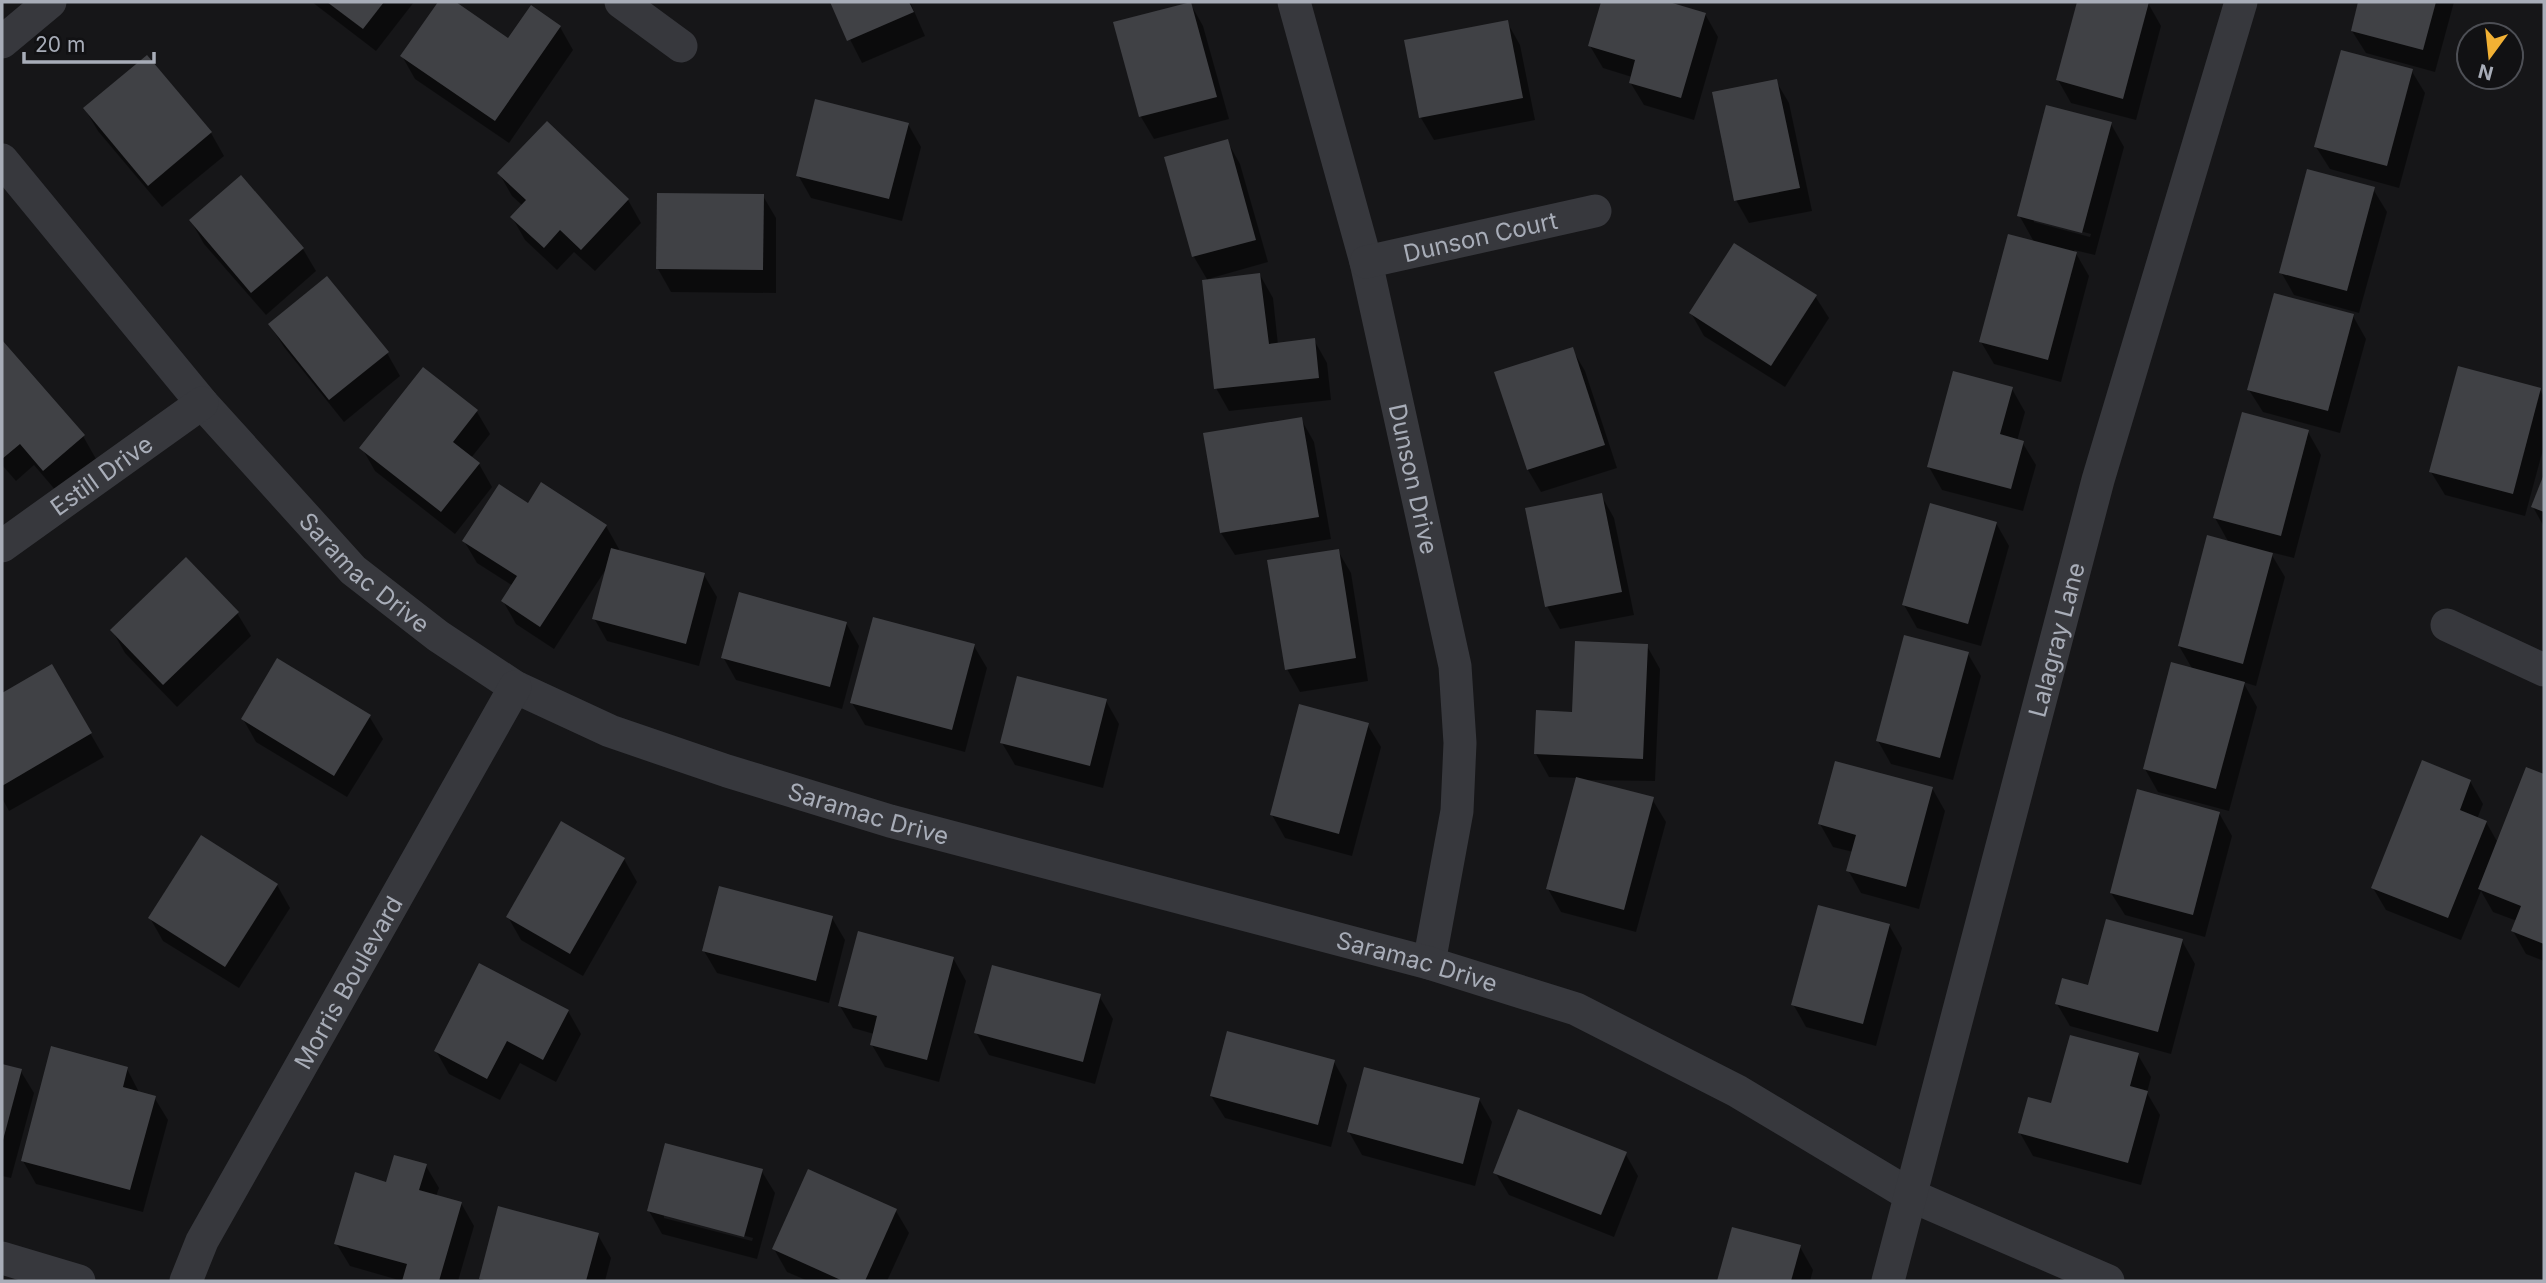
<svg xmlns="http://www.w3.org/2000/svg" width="2546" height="1283" viewBox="0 0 2546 1283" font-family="Inter,sans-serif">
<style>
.shadow{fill:#0007;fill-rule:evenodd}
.building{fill:#404145}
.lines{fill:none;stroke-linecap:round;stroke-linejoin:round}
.street{stroke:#37383d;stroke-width:33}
.labels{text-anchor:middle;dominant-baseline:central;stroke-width:6;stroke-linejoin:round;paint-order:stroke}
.street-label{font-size:24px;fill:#a8adb8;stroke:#111113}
</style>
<rect width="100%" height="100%" fill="#161618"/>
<g class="shadow">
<polygon points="312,2 414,2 376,51"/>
<polygon points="440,2 452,2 509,40 560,27 573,50 509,143 415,79 402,56"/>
<polygon points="831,2 910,2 925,36 862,63"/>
<polygon points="1603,2 1663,2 1705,14 1718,37 1694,120 1644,105 1630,82 1632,77 1603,68 1590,46"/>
<polygon points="2079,2 2148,3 2161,26 2136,120 2071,103 2058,80"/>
<polygon points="2360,2 2454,2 2435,72 2366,53 2352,31"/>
<polygon points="1190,3 1203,26 1229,119 1154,139 1141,117 1115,23"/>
<polygon points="1507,22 1520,45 1535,120 1434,140 1421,118"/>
<polygon points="147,57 211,133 224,156 162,207 98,131 85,109"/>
<polygon points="2411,70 2425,93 2399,188 2330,169 2316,147"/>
<polygon points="1776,81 1789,103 1812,211 1749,223 1736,200"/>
<polygon points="908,124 921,147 902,221 811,198 798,175"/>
<path d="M2111 124 2124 147 2095 255 2074 250 2089 276 2061 382 1994 364 1981 342 2034 242 2019 215ZM2034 219 2091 234 2090 237 2034 222Z"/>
<polygon points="1227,141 1240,164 1268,262 1208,279 1208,281 1260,275 1273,298 1278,345 1314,340 1327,363 1331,400 1229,411 1216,388 1208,281 1194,257 1166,158"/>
<polygon points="499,173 628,200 641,223 595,271 574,252 557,270 525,240 512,217 523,206 512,196"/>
<polygon points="2373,189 2387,212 2359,313 2294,295 2281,272"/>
<polygon points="763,196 776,218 776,293 671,292 658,269"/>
<polygon points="191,221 303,249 316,271 266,315 204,244"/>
<polygon points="1815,296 1829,318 1785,387 1704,336 1691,313"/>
<polygon points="2353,316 2366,339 2340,433 2263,412 2249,390"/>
<polygon points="270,325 387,353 400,376 344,422 284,347"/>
<polygon points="2,343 83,436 96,459 57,492 34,465 16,481 2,465"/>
<polygon points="1572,349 1585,371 1617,468 1541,492 1528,470 1496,374"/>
<polygon points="2012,389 2025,412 2017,441 2022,442 2036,465 2023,511 1942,490 1929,467"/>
<polygon points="2540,390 2544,397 2544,446 2525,516 2445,495 2431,472"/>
<polygon points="477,412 490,434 471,458 479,464 492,487 455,534 375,471 362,448"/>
<polygon points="1301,419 1314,442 1331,539 1235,555 1221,533"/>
<polygon points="2308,432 2321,455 2294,558 2270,552 2285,577 2256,686 2243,682 2257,707 2229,811 2158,792 2145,769 2193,670 2179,646 2229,543 2215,518"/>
<polygon points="2544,478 2544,527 2533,507"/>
<polygon points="1601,495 1614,518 1634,615 1560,629 1547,606"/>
<polygon points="529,505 606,526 619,549 617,551 704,575 717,597 699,666 607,641 594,618 606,569 554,649 516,624 503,601 513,586 477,563 464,541"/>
<polygon points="1996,523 2009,546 1981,646 1917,628 1904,605"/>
<polygon points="1338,551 1351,573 1368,681 1300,692 1287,669"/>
<polygon points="237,613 251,636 177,707 125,653 112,630"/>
<polygon points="846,623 859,646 842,709 736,680 723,657"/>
<polygon points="974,646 987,668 965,752 865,725 852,703"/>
<polygon points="1647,646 1660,669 1655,781 1580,780 1652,799 1666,822 1636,932 1561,912 1548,889 1578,778 1549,777 1536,754 1574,714"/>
<polygon points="1968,654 1981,676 1953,780 1891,764 1878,741"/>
<polygon points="51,666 104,757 9,811 2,798 2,695"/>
<polygon points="1106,701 1119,724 1103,788 1015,765 1002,743"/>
<polygon points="369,716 383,739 347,797 256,742 243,719"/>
<polygon points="1367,724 1381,747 1352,856 1285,838 1272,815"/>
<polygon points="2527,769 2544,776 2544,961 2526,954 2513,931 2517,921 2493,912 2481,891 2461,940 2386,910 2373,888 2470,781 2483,804 2477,819 2486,822 2498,843"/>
<polygon points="1932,788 1945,811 1919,909 1861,893 1848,870 1853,852 1833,847 1820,824"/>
<polygon points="2219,813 2232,836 2205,937 2125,915 2111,893"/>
<polygon points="624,859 637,882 583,976 521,940 508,917"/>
<polygon points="277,885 290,908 239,988 163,941 150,918"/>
<polygon points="832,918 845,940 829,1003 717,973 704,951"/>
<polygon points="1889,925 1902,948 1876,1046 1806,1027 1793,1004"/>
<polygon points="2182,941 2195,964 2171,1054 2070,1026 2057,1004"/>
<polygon points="953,958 966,981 939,1082 885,1067 872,1045 874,1034 853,1028 840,1006"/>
<polygon points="1099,996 1113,1019 1095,1084 989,1055 976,1032"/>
<polygon points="568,1011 581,1034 556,1082 520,1063 500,1100 449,1074 436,1051"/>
<polygon points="2138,1055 2151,1077 2147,1093 2160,1115 2141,1185 2033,1156 2020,1133 2053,1106"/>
<polygon points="1334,1062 1347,1085 1331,1147 1225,1118 1211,1096"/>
<polygon points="2,1065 20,1070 34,1093 11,1178 2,1176"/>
<polygon points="127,1069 140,1094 154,1097 168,1120 143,1212 36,1184 23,1161"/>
<polygon points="1479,1099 1492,1122 1475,1186 1362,1155 1349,1132"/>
<polygon points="1625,1153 1638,1176 1614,1237 1509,1195 1495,1172"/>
<polygon points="426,1166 439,1188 436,1196 461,1203 474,1226 458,1281 402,1281 350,1266 336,1243 387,1184"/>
<path d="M761 1170 775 1193 757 1259 662 1234 649 1211ZM664 1214 753 1238 752 1241 664 1218Z"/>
<polygon points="896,1211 909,1233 887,1281 808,1281 787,1272 774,1249"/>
<polygon points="1733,1229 1800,1247 1813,1270 1810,1281 1719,1281"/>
<polygon points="598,1235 611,1258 605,1281 482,1281 481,1278"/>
</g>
<g class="building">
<polygon points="327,2 384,2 363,29"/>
<polygon points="438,2 456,2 508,38 531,5 561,26 495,121 400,56"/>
<polygon points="830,2 909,2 914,12 847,41"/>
<polygon points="1191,2 1217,97 1139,117 1113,22"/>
<polygon points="1601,2 1669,2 1706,13 1681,98 1629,83 1635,60 1588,46"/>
<polygon points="2077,2 2149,2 2123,99 2056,80"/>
<polygon points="2358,2 2436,2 2423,50 2351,31"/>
<polygon points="1508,20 1523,98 1419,118 1404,40"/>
<polygon points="2341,50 2413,69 2387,166 2314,147"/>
<polygon points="147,55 212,132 148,186 83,108"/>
<polygon points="1777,79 1800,188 1734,201 1712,92"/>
<polygon points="815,99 909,123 889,199 796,176"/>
<polygon points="2046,105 2112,122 2082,233 2017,216"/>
<polygon points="547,121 629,199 581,250 560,230 544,248 510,217 526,200 497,173"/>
<polygon points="1228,139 1256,240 1192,257 1164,157"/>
<polygon points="2307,169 2375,187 2347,291 2279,273"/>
<polygon points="241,175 304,248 251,293 189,220"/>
<polygon points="657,193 764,194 763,270 656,269"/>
<polygon points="2008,234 2077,252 2048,360 1979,342"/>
<polygon points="1734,243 1817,295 1771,366 1689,313"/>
<polygon points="1260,273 1269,344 1315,338 1319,378 1214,389 1202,280"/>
<polygon points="327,276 389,352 329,400 268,324"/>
<polygon points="2274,293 2354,314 2328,411 2247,390"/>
<polygon points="2,340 85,435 43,471 20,444 2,459"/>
<polygon points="1573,347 1605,445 1527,470 1494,372"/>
<polygon points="2458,366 2541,388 2513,494 2429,472"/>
<polygon points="423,367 478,410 453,442 480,463 441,512 359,448"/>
<polygon points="1953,371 2013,387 2000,434 2024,441 2011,489 1927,467"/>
<polygon points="2242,412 2309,430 2281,536 2213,518"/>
<polygon points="1302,417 1319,517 1220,533 1203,433"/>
<polygon points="2544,474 2544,512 2531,507"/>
<polygon points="541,482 607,525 540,627 501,601 517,576 462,541 499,484 528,503"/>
<polygon points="1602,493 1622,592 1545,607 1525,508"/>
<polygon points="1930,503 1997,522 1968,624 1902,605"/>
<polygon points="2207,535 2273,553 2243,664 2178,646"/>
<polygon points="611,548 705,573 686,644 592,619"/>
<polygon points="1339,549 1356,658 1285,670 1267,560"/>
<polygon points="186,557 239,612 163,685 110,630"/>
<polygon points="739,592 847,622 830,687 721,658"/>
<polygon points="873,617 975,644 952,730 850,703"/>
<polygon points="1904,635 1969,652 1940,758 1876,741"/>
<polygon points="1575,641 1648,644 1643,759 1534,754 1536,710 1572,712"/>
<polygon points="277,658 371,715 334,776 241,719"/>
<polygon points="2171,662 2245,682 2216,789 2143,769"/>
<polygon points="52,664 92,733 2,786 2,693"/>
<polygon points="1017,676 1107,699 1090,766 1000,743"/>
<polygon points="1299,704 1369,723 1339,834 1270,815"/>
<polygon points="2422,760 2471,780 2460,810 2487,821 2448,918 2371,888"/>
<polygon points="1835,761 1933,787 1906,887 1846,871 1856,835 1818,824"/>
<polygon points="2526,767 2544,774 2544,944 2511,931 2521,906 2478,889"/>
<polygon points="1576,777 1654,797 1624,910 1546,889"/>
<polygon points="2137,789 2220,812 2193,915 2110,893"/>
<polygon points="561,821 625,858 570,954 506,917"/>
<polygon points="201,835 278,884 225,967 148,918"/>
<polygon points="719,886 833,916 816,981 702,951"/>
<polygon points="1818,905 1890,924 1863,1024 1791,1005"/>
<polygon points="2106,919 2183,939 2158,1032 2055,1004 2062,978 2088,985"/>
<polygon points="858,931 954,957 927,1060 870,1045 877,1016 838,1006"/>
<polygon points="479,963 569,1010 543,1060 507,1041 487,1079 434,1051"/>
<polygon points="992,965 1101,994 1083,1062 974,1033"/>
<polygon points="1227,1031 1335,1060 1318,1125 1210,1096"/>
<polygon points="2070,1035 2139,1053 2130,1086 2148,1091 2128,1163 2018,1133 2028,1097 2051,1103"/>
<polygon points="51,1046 128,1067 123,1087 156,1096 130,1190 21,1161"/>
<polygon points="2,1064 22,1069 3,1140 2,1140"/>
<polygon points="1364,1067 1480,1098 1463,1164 1347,1132"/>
<polygon points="1518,1109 1627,1152 1601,1215 1493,1173"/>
<polygon points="665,1143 763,1169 744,1237 647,1211"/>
<polygon points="394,1155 427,1164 419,1190 462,1202 439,1281 402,1281 407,1264 334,1244 355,1172 386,1182"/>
<polygon points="808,1169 897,1209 865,1281 843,1281 772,1249"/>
<polygon points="498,1206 599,1233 586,1281 489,1281 479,1279"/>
<polygon points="1732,1227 1801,1245 1791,1281 1717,1281"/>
</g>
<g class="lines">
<g class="street">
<polyline points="621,2 681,46"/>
<path id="s1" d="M1294 2 1366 262 1455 666 1460 743 1457 811 1429 963"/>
<polyline points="2,42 50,2"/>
<path id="s2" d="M2 160 202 403 353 570 438 636 515 687 610 731 727 771 890 821 1429 963 1576 1009 1737 1091 1912 1196 2108 1281"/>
<path id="s3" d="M1366 262 1595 211"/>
<path id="s4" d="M2 546 202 403"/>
<polyline points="2447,625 2544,670"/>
<polyline points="2,1258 79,1281"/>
<path id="s5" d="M186 1281 202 1241 515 687"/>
<path id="s6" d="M1888 1281 2098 480 2241 2"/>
</g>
</g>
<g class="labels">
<g class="street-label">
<text stroke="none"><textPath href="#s3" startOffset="117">Dunson Court</textPath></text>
<text stroke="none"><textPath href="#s4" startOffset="122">Estill Drive</textPath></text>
<text stroke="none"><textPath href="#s1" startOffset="492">Dunson Drive</textPath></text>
<text stroke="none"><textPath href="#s2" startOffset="550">Saramac Drive</textPath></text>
<text stroke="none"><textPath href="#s6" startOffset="663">Lalagray Lane</textPath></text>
<text stroke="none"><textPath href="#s2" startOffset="1116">Saramac Drive</textPath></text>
<text stroke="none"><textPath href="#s2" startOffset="1684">Saramac Drive</textPath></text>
<text stroke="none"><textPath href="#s5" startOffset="340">Morris Boulevard</textPath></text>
</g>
</g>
<rect width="2546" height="1283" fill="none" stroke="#a8adb8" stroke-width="7"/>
<g transform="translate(2490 56) rotate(195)"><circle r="33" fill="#111113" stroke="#4d4f55" stroke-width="2"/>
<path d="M0-5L12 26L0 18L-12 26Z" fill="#f2b134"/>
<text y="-10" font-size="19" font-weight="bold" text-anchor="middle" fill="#a8adb8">N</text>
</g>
<path d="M24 52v10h130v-10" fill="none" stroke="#a8adb8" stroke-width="3.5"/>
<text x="35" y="52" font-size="21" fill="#a8adb8" stroke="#111113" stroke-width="5" paint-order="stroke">20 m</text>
</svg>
